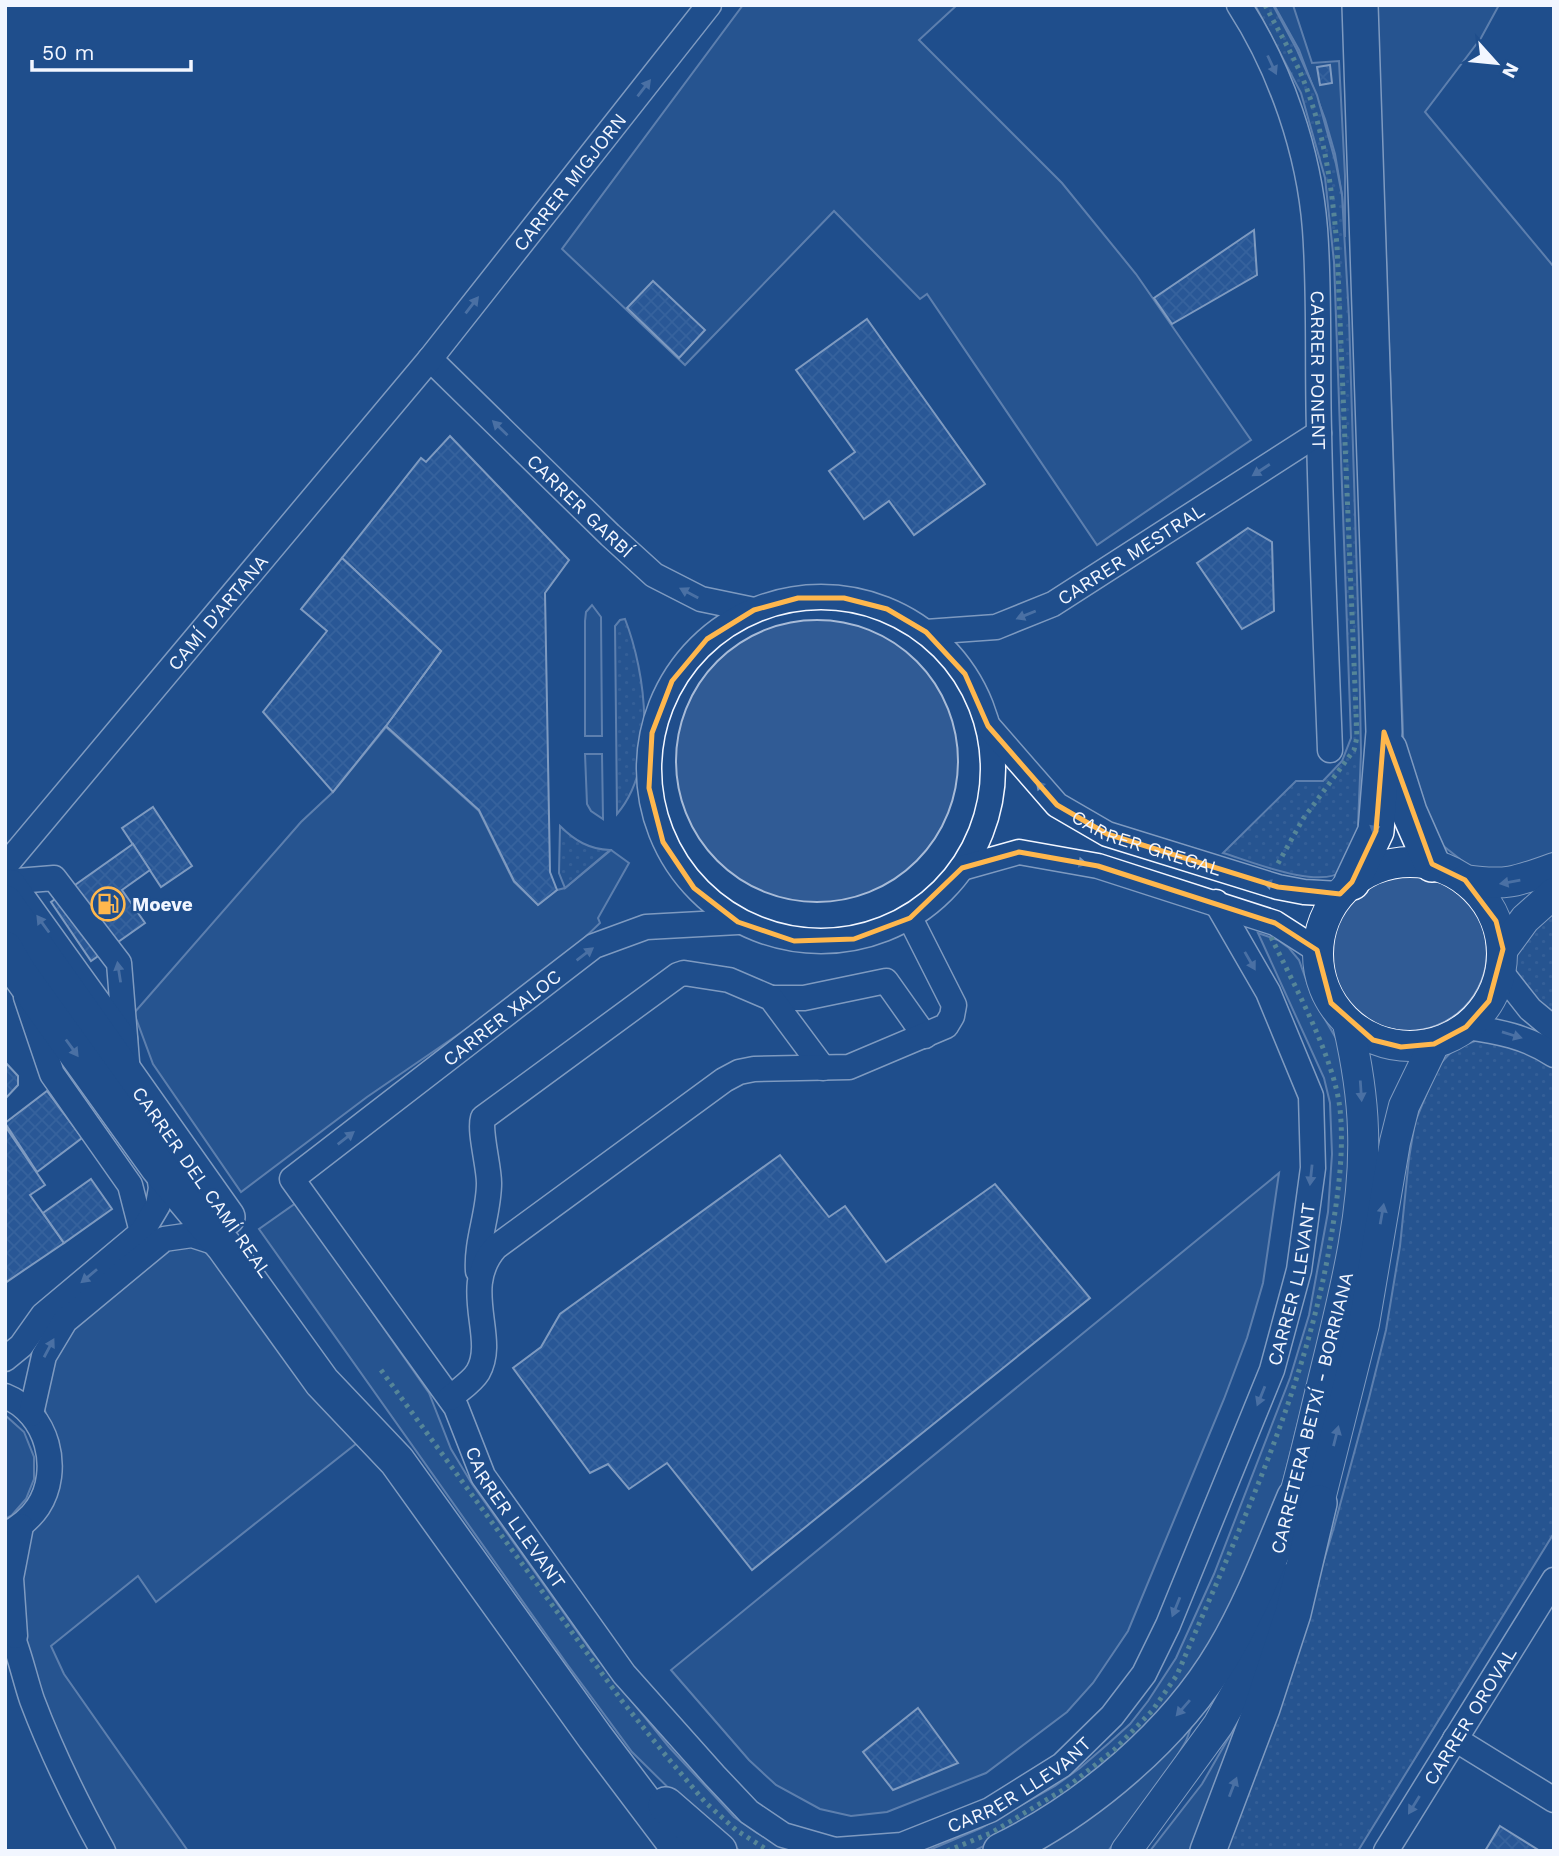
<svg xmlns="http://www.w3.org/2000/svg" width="1559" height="1856" viewBox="0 0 1559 1856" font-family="'Work Sans',sans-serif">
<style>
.built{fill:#305b95;stroke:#a8bbd7;stroke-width:2}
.garden{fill:url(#garden-dots);stroke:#a8bbd7;stroke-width:2}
.building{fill:url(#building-cross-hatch);stroke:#f2f6ff;stroke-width:2}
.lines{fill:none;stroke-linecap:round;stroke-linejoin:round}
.minor-casing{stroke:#f2f6ff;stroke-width:27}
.major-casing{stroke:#f2f6ff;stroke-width:32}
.highway-casing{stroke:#f2f6ff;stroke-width:38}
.minor{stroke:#1f4e8c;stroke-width:24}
.major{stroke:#1f4e8c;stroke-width:30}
.highway{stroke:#1f4e8c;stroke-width:35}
.hedge{stroke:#97c8a6;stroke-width:5;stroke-dasharray:3.5 5;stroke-linecap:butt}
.oneway{fill:#7e9ac0}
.marked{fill:none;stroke:#ffb74d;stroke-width:5;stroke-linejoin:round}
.labels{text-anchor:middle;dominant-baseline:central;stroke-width:5;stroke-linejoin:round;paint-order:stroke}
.street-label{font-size:19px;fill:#f2f6ff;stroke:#1f4e8c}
.poi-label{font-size:19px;font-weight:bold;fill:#f2f6ff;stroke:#1f4e8c;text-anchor:start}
</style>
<defs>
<pattern id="garden-dots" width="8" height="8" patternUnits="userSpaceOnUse" patternTransform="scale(1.75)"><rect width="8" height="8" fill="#305b95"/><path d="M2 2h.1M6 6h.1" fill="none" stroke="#4e73a5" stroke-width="1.8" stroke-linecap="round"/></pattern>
<pattern id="building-cross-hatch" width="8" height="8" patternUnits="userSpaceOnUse" patternTransform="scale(1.75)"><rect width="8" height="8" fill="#3563a3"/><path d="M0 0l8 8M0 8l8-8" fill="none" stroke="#537ab1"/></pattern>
</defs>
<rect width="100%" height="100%" fill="#1f4e8c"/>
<g class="built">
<polygon points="743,5 957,5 919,40 1062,183 1136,274 1251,440 1097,545 927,294 920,299 834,211 685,365 562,249"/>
<polygon points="1274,5 1293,5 1312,63 1339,61 1345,176 1345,237 1342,195 1335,154 1325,119 1299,50"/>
<polygon points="1377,5 1499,5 1481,38 1425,112 1554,267 1554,861 1516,875 1470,867 1432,837 1404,761"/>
<polygon points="592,605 601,617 602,736 585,736 585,621 586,612"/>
<circle cx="817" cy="761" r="141"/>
<polygon points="386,727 479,811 514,882 538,905 557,890 565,888 611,850 629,863 598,918 600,923 578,944 472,1025 367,1097 241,1192 153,1064 134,1013 301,822 333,792"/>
<polygon points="585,754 602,754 603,819 591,811 587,804"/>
<circle cx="1408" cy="952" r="79"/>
<polygon points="1258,933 1278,940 1289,948 1299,960 1313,999 1337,1040 1348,1077 1351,1175 1336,1271 1283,1482 1264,1543 1190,1681 1106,1767 998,1839 974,1851 927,1851 981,1828 1055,1786 1080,1768 1109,1743 1130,1724 1148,1701 1176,1658 1214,1574 1290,1378 1309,1315 1328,1212 1332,1154 1330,1103 1324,1078"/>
<polygon points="1279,1173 1263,1283 1247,1338 1224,1399 1128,1631 1093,1683 1067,1712 986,1773 887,1812 851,1816 820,1809 776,1785 749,1760 671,1670"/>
<polygon points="296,1203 429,1393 451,1449 472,1484 591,1651 669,1747 734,1817 757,1833 793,1851 740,1851 698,1817 632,1752 567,1664 259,1229"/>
<polygon points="203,1245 357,1443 156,1602 138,1576 51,1646 64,1674 188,1851 112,1851 55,1733 30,1660 19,1604 26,1542 47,1417 43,1404 61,1335 161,1251"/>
<polygon points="5,1415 24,1432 34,1457 34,1479 26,1499 12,1515 5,1519"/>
<polygon points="1255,1692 1198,1851 1150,1851 1202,1784"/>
<polygon points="1199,1706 1186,1741 1165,1776 1108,1851 1022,1851"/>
</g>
<g class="garden">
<path d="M1255 5H1273L1297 50 1317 95 1336 164 1342 195 1349 317 1359 643 1361 753 1358 825 1365 839C1359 848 1352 863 1344 870 1320 891 1250 861 1223 853L1296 781H1323L1342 761 1351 738 1334 262 1325 178 1301 93Z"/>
<path d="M625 619C646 673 658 766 617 814L615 626 620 620Z"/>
<path d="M560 826C575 841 589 849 610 850L565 888 559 873Z"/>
<path d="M1554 905V1019C1543 1006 1526 993 1517 978 1502 951 1538 922 1554 905Z"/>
<polygon points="1497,1040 1554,1065 1554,1533 1358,1851 1221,1851 1301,1636 1334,1527 1369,1398 1386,1330 1400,1246 1409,1158 1415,1122 1438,1066 1454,1049 1475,1041"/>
</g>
<g class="building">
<polygon points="1330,65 1332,83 1320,85 1317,67"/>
<polygon points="1254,230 1257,275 1172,324 1154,298"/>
<polygon points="653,281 705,330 679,358 627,308"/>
<polygon points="867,319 985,484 914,535 889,501 864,519 829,471 855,452 796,370"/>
<polygon points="450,436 569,560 545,593 550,872 557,890 538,905 514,881 479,810 386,726 441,651 342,558 421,458 426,462"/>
<polygon points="1248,528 1272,542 1274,611 1242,629 1197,563"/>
<polygon points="342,558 441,651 386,726 333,792 263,712 327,631 301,609"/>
<polygon points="153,807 192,866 161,887 122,828"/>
<polygon points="133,844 150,870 122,890 145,923 91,961 51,902"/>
<polygon points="5,1062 18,1076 18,1085 5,1099"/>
<polygon points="47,1091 82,1138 37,1172 5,1123"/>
<polygon points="5,1126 45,1185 30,1195 64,1243 5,1283"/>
<polygon points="780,1155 829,1217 845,1206 886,1262 995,1184 1090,1298 752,1570 667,1463 629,1489 608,1464 590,1473 513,1368 541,1347 560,1314"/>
<polygon points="91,1179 112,1209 64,1243 43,1213"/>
<polygon points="918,1708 958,1763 893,1790 863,1752"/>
<polygon points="1500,1826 1540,1851 1485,1851"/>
</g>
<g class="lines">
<defs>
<g id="minor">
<path id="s1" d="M1239 5C1281 70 1309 152 1315 229 1320 296 1317 364 1319 431 1321 537 1326 643 1330 750"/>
<path id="s2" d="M430 359 610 535 654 575 701 599 754 610"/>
<circle cx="821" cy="769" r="172"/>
<path id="s3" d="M926 632 996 627 1053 604 1319 433"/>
<path id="s4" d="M988 726 1057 805 1107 834 1278 887 1304 892 1340 894"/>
<path id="s5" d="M5 866 430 359 709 5"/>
<polyline points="962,868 1019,852 1098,866 1275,923 1317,950"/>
<polyline points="5,882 54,878 119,963 128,1074"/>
<polyline points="12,882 125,1039"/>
<path id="s6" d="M738 922 646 927 594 946 292 1179 456 1407 483 1476 624 1674 714 1775 749 1812 783 1835 835 1850 902 1845 990 1810 1062 1765 1112 1716 1144 1674 1168 1625 1272 1370 1299 1270 1313 1168 1311 1096 1268 992 1216 902"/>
<polyline points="1501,972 1530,1009 1554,1029"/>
<polyline points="26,997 52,1074 130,1185 142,1232"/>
<polyline points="771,998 804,998 886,981 925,1036"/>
<path d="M1466 1027C1498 1031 1527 1037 1554 1055"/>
<path d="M478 1271C476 1241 489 1213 489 1183 489 1166 479 1131 483 1118L678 975 684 973 729 980 771 998 823 1068"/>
<polyline points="5,1359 21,1346 43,1315 142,1232 158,1205 161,1188 158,1167"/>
<path d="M5 1396C48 1413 62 1470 38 1507 30 1519 18 1528 5 1535"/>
<path d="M450 1398C459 1390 472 1382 478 1372 498 1337 459 1288 496 1247L724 1080 739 1072 754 1069 849 1067 946 1026 952 1016 954 1005 910 918"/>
<polyline points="31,1414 44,1356 65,1321 164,1239 192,1235 223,1245"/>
<path d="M5 1619C18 1645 23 1673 32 1700 52 1753 76 1802 103 1851"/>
<polyline points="15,1636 11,1578 21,1526"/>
<polyline points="1455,1739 1554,1800"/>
<path id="s7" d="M1386 1851 1554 1580"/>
</g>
<g id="major">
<circle cx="1410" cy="954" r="92"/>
<path d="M1465 880C1505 886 1516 882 1554 868"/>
<polyline points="1503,949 1525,919 1554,893"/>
<path d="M1288 1518C1303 1470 1313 1421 1325 1373 1344 1295 1366 1211 1363 1130 1362 1094 1356 1059 1348 1024"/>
<polyline points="1311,1523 1319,1503 1364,1324 1395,1142 1404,1106 1434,1044"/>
<polyline points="1126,1851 1218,1725 1250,1668 1289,1579"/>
</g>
<g id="highway">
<polyline points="1389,749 1409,812 1432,864"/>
<polyline points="1352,882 1376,831 1384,732 1360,5"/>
<polyline points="5,903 227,1217"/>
<polyline points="5,949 18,972 158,1167 224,1246 322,1382 397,1461 595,1737 681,1851"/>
<polyline points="666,1805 719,1851"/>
<path d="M1001 1851C1087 1809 1175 1735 1224 1652 1253 1603 1273 1549 1295 1497"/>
<polyline points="1208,1851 1262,1708 1293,1613 1319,1503"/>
</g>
</defs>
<use href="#minor" class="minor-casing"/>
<use href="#major" class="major-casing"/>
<use href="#highway" class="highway-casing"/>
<use href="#minor" class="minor"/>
<use href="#major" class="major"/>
<use href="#highway" class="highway"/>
<g class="hedge">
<path d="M1265 5C1277 28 1290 50 1300 72 1324 127 1332 187 1337 246L1357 737 1354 750 1303 819 1276 867"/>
<polyline points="381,1370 622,1701 667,1757 705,1802 736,1830 769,1851"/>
<path d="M947 1851 991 1833 1066 1788 1114 1750 1152 1711 1177 1675C1239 1529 1310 1383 1333 1225 1339 1187 1344 1148 1340 1109 1334 1057 1294 985 1271 937"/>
</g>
</g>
<defs><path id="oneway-solid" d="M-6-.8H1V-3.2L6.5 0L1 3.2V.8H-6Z" transform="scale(1.75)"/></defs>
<g class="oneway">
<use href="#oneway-solid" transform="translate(1272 65) rotate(65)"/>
<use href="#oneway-solid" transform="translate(644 88) rotate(-52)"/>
<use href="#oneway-solid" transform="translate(472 305) rotate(-52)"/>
<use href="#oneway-solid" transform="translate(500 428) rotate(-136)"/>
<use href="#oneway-solid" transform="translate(1261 470) rotate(147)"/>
<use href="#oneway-solid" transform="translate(689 593) rotate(-152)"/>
<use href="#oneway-solid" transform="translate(1026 615) rotate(158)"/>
<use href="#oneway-solid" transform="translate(1043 789) rotate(-131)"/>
<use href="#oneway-solid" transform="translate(1375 824) rotate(99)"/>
<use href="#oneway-solid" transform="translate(1077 862) rotate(10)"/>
<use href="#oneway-solid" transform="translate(1510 882) rotate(170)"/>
<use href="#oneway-solid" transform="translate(1273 885) rotate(-165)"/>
<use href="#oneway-solid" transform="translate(43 924) rotate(-126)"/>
<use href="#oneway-solid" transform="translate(585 954) rotate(-37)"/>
<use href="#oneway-solid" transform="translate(1250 961) rotate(60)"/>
<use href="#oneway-solid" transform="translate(119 972) rotate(-99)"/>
<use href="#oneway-solid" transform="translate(1512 1035) rotate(17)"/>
<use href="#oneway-solid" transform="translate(72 1048) rotate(54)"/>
<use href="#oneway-solid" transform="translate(1361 1091) rotate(86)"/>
<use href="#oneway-solid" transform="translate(346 1138) rotate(-38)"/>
<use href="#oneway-solid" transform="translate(1311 1175) rotate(96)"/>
<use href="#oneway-solid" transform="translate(1382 1214) rotate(-80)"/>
<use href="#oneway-solid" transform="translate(89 1276) rotate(140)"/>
<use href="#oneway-solid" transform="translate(49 1348) rotate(-62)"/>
<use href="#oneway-solid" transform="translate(1261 1396) rotate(112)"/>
<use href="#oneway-solid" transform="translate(1336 1436) rotate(-76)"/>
<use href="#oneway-solid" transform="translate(1176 1607) rotate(112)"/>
<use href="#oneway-solid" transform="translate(1183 1708) rotate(131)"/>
<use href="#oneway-solid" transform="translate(1233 1787) rotate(-69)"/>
<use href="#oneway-solid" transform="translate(1414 1805) rotate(122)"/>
</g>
<path d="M0 0H1559V1856H0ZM798 598H844L887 609 926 632 965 674 988 726 1057 805 1107 834 1278 887 1340 894 1352 882 1376 831 1384 732 1432 864 1465 880 1496 921 1503 949 1489 1001 1466 1027 1434 1044 1401 1047 1373 1040 1331 1003 1317 950 1275 923 1098 866 1019 852 962 868 910 918 854 939 794 941 738 922 694 888 663 842 649 788 652 733 672 681 707 639 754 610Z" fill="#1f4e8c" fill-opacity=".55" fill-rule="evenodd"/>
<path class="marked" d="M798 598H844L887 609 926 632 965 674 988 726 1057 805 1107 834 1278 887 1340 894 1352 882 1376 831 1384 732 1432 864 1465 880 1496 921 1503 949 1489 1001 1466 1027 1434 1044 1401 1047 1373 1040 1331 1003 1317 950 1275 923 1098 866 1019 852 962 868 910 918 854 939 794 941 738 922 694 888 663 842 649 788 652 733 672 681 707 639 754 610Z"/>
<defs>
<symbol id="fuel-ring" viewBox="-11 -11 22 22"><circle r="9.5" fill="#1f4e8c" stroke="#ffb74d" stroke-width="1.5"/><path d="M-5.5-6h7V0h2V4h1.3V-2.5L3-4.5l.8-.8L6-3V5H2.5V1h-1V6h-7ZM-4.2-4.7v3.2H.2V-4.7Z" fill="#ffb74d"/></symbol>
</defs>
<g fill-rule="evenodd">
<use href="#fuel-ring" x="89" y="885" width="38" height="38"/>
</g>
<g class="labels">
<g class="street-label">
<text stroke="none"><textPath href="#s5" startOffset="887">CARRER MIGJORN</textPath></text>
<text stroke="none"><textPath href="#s1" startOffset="380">CARRER PONENT</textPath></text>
<text stroke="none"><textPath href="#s2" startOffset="210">CARRER GARBÍ</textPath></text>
<text stroke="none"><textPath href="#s3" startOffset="224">CARRER MESTRAL</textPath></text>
<text stroke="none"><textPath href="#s5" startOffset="331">CAMÍ D'ARTANA</textPath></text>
<text stroke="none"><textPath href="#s4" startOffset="203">CARRER GREGAL</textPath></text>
<text transform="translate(502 1018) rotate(-38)">CARRER XALOC</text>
<text transform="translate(202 1182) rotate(55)">CARRER DEL CAMÍ REAL</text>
<text stroke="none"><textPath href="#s6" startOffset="2196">CARRER LLEVANT</textPath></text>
<text transform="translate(1312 1413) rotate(-76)">CARRETERA BETXÍ - BORRIANA</text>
<text stroke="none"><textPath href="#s6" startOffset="936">CARRER LLEVANT</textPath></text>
<text stroke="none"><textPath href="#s7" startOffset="159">CARRER OROVAL</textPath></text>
<text stroke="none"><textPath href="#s6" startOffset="1608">CARRER LLEVANT</textPath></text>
</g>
<g class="poi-label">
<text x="132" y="904">Moeve</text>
</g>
</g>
<rect width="1559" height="1856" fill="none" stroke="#f2f6ff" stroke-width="14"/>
<g transform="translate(1496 63) rotate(117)" stroke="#1f4e8c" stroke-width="5" paint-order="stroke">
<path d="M0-5L12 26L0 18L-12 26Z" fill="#f2f6ff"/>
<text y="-10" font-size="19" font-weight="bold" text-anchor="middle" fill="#f2f6ff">N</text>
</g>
<path d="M32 60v10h159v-10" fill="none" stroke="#f2f6ff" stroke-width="3.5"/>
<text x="42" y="60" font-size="21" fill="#f2f6ff" stroke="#1f4e8c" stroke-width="5" paint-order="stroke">50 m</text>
</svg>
